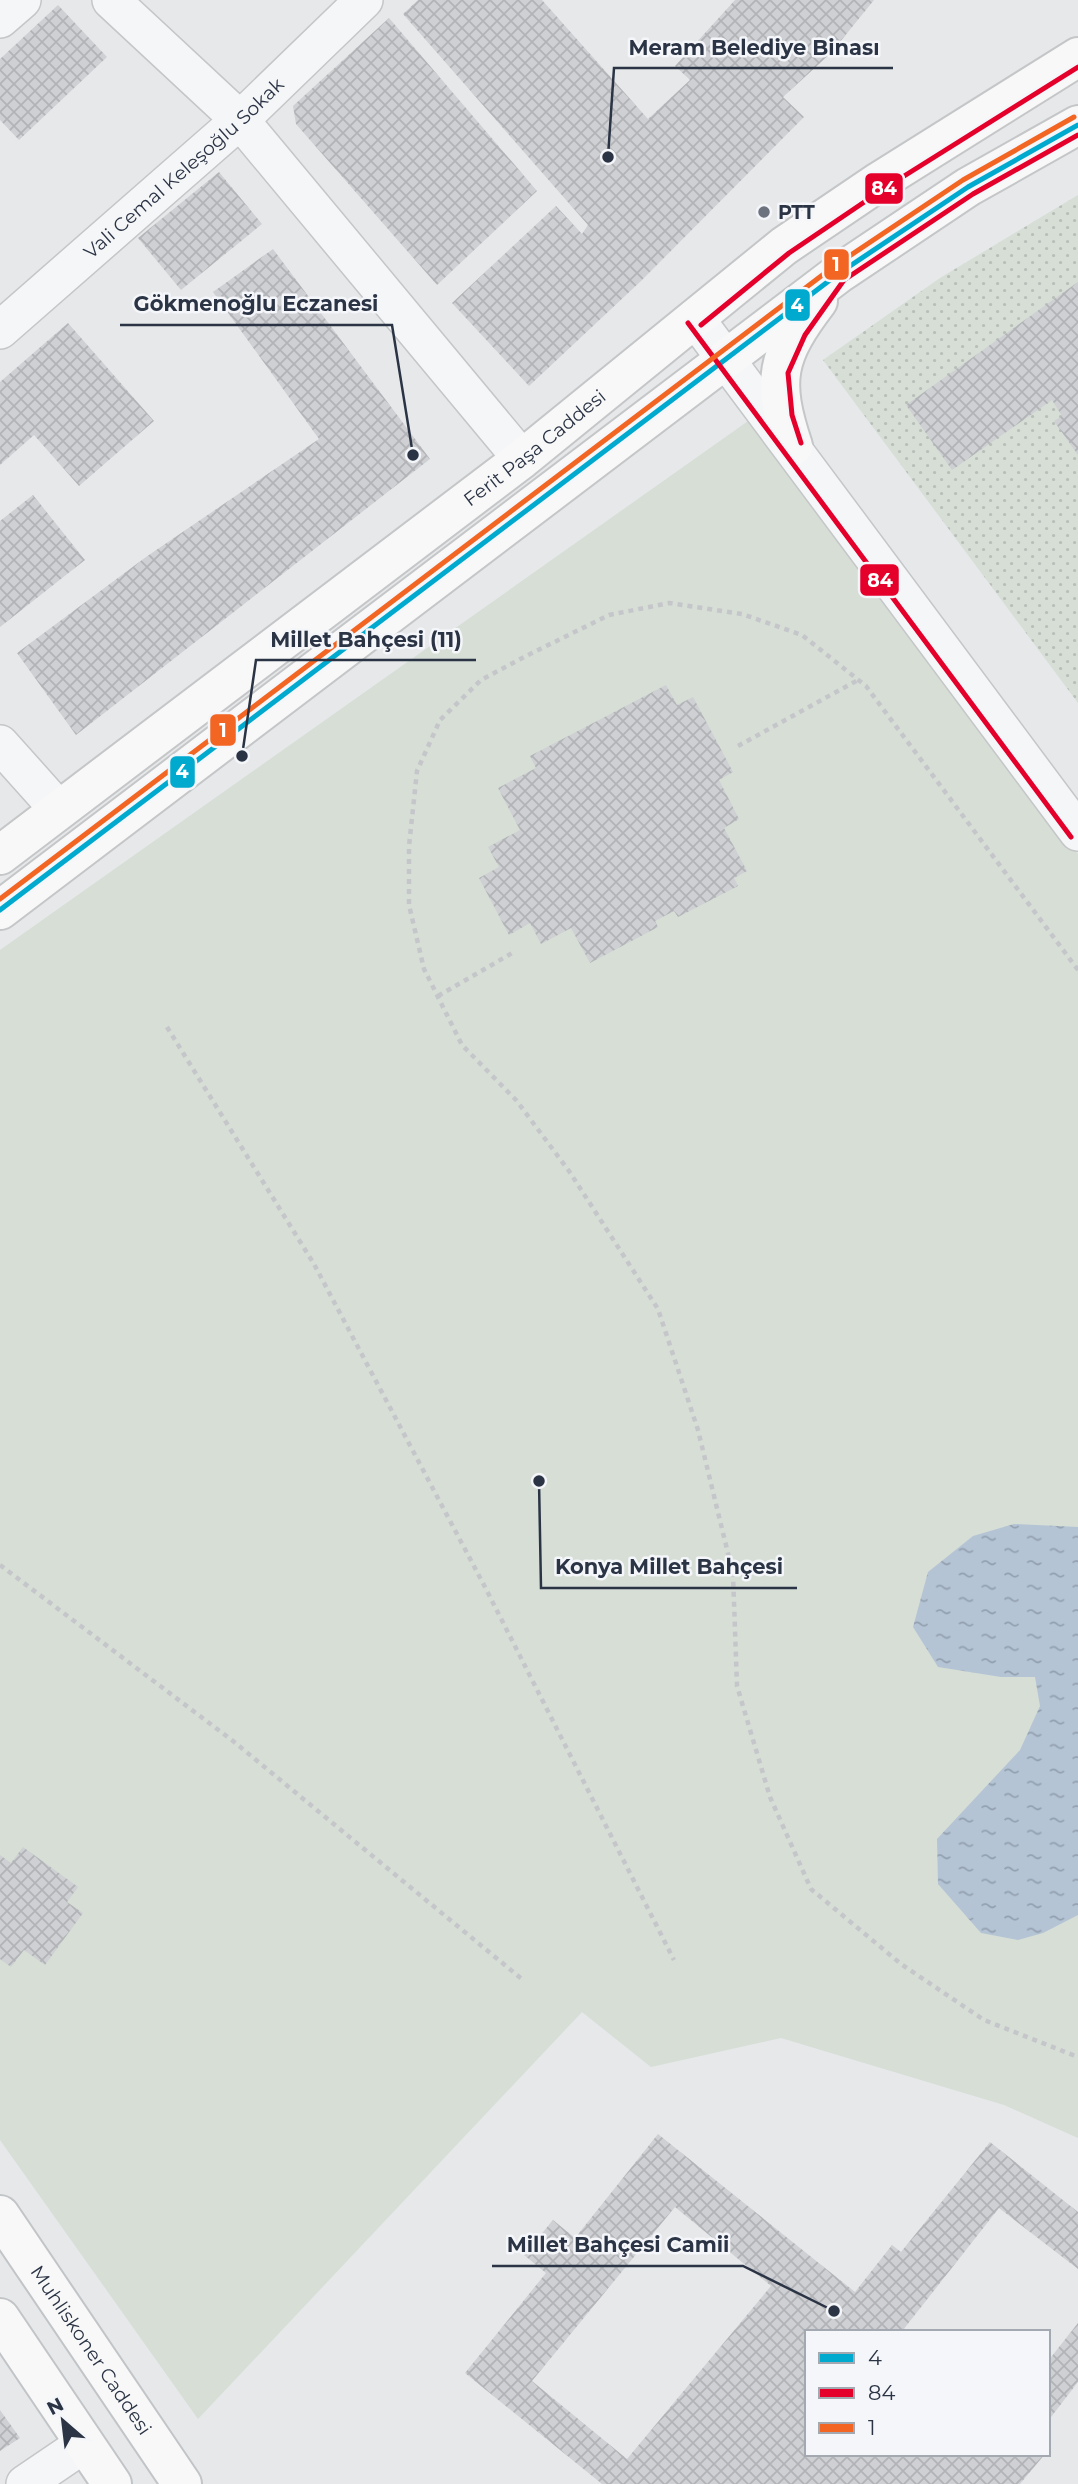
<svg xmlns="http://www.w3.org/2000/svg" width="1078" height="2484" viewBox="0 0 1078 2484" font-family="Montserrat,sans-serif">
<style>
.grass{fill:url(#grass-dots)}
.park{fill:#d6ded6}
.water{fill:url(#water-ripples)}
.building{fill:url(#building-cross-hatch);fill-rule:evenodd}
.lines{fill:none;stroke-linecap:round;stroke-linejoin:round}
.street-casing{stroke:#c4c6c8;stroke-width:40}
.secondary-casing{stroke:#c4c6c8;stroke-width:42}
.primary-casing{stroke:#c2c5c8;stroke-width:42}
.path{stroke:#c5c6ca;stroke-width:4.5;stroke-dasharray:5 5;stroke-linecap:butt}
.street{stroke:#f5f6f7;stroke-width:37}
.secondary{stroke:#f8f8f8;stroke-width:38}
.primary{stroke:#f8f8f8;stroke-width:38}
.bus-1-casing{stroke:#f4f6f9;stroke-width:10}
.bus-2-casing{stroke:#f4f6f9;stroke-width:10}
.bus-3-casing{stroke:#f4f6f9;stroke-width:10}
.bus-1{stroke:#00a9ce;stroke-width:5}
.bus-2{stroke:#e4002b;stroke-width:5}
.bus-3{stroke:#f26522;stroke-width:5}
.poi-dot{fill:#6c737f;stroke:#f4f6f9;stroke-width:2.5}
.labels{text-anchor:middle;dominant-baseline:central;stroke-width:5;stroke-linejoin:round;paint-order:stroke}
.street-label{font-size:19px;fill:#2b3445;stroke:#f4f6f9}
.poi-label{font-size:19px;font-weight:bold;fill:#2b3445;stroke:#f4f6f9;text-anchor:start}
.leader{fill:none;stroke:#2b3445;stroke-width:2.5}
.callout-dot{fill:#2b3445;stroke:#f4f6f9;stroke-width:2.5}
.callout-label{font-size:21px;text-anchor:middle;font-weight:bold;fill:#2b3445;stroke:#f4f6f9;stroke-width:5;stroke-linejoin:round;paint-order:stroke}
.line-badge{stroke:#f4f6f9;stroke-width:2.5}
.badge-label{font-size:19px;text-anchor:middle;font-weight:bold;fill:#fff}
</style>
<defs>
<pattern id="grass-dots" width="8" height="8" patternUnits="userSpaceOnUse" patternTransform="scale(1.75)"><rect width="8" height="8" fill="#d6ded6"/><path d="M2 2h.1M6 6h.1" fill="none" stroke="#b8bfb9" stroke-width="1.8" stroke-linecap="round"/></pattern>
<pattern id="water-ripples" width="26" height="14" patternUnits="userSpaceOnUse" patternTransform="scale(1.75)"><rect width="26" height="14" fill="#b4c4d5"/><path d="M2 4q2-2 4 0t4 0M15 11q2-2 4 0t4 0" fill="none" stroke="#93a0af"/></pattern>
<pattern id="building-cross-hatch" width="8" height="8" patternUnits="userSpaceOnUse" patternTransform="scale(1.75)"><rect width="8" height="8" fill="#ced0d3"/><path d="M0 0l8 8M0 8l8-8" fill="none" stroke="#b1b3b6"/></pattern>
</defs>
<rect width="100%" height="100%" fill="#e6e8ea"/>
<polygon class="grass" points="1078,195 1078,703 823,360 940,278"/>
<polygon class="park" points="751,419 1078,854 1078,2138 1004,2105 781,2038 651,2067 582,2012 198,2419 0,2140 0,950"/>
<polygon class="water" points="1014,1524 1078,1527 1078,1915 1043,1933 1018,1940 981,1933 938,1884 937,1839 1020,1750 1040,1706 1035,1677 1001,1677 938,1667 913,1627 928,1572 973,1536"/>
<g class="building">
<polygon points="418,0 542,0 648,119 690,80 675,66 735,0 874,0 831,53 783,97 804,117 641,281 529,386 452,303 556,206 582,234 588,225 403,14"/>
<polygon points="58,5 107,57 19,140 0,120 0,59"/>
<polygon points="389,18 537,191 437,285 296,124 293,106"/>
<polygon points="219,172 262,224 181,290 138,238"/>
<polygon points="273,249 430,459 76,735 17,653 146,557 319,439 213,292"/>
<polygon points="1078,282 1078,455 1054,421 1062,416 1052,400 952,470 906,405"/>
<polygon points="68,323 154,421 79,486 34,435 0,465 0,382"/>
<polygon points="33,495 85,560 0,627 0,521"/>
<polygon points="666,685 677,705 693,697 733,772 719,780 739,819 724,828 747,871 734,878 738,886 678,917 674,911 655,921 658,927 590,963 571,928 541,944 530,923 509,935 479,878 499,867 488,847 520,830 498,788 536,768 530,756"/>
<polygon points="23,1847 78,1887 67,1902 83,1913 45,1965 24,1950 11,1967 0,1959 0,1855 11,1863"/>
<path d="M658 2134 855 2292 892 2245 901 2252 990 2142 1078 2212V2269L999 2208 903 2330 906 2332H807V2454H1045L1020 2484H602L465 2373 546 2273 524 2255 553 2220 575 2238ZM675 2207 771 2286 627 2459 532 2381Z"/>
<polygon points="1078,2323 1078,2382 1048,2421 1048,2361"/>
<polygon points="0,2410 20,2438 0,2451"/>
</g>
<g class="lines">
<defs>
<g id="street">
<polyline points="111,0 240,120 522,459"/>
<polyline points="0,19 22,0"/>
<polyline points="695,318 1078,832"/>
<path id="s1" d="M0 330 240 120 364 0"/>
<polyline points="0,744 59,810"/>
<polyline points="25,2484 84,2444"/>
</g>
<g id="secondary">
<path d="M793 446C771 380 776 356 818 301"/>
<path id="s2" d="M0 855 522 459 784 246 880 181 1078 57"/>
<polyline points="0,910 838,274 968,187 1078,125"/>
</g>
<g id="primary">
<path id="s3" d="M0 2215 182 2484"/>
<polyline points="0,2318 112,2484"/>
</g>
</defs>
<use href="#street" class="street-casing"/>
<use href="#secondary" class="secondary-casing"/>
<use href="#primary" class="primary-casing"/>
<g class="path">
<polyline points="738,746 858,680"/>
<polyline points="1078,970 866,686 802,635 742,614 669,603 609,615 526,656 481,680 440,720 417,771 409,846 409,905 424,969 462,1045 516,1100 569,1171 658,1309 698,1430 733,1574 737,1686 770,1797 811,1889 901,1964 984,2020 1078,2057"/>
<polyline points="438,996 514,952"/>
<polyline points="167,1027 314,1264 485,1587 674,1960"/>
<polyline points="0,1565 233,1741 523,1980"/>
</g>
<use href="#street" class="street"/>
<use href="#secondary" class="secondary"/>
<use href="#primary" class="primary"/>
<defs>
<polyline id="bus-1" points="0,910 838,274 968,187 1078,125"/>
<g id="bus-2">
<polyline points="688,323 1071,837"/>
<polyline points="701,325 789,253 885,188 1078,67"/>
<polyline points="801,443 792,415 788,373 805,335 844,280 973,194 1078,135"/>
</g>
<polyline id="bus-3" points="0,899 833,267 963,180 1074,117"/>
</defs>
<use href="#bus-1" class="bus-1-casing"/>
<use href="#bus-2" class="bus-2-casing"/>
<use href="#bus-3" class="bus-3-casing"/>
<use href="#bus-1" class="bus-1"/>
<use href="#bus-2" class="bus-2"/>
<use href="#bus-3" class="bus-3"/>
</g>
<circle class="poi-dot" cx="764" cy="212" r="7"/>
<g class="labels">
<g class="street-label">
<text stroke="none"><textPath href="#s1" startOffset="245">Vali Cemal Keleşoğlu Sokak</textPath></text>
<text stroke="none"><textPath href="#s2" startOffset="672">Ferit Paşa Caddesi</textPath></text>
<text stroke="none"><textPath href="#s3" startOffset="163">Muhliskoner Caddesi</textPath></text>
</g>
<g class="poi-label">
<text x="778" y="212">PTT</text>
</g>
</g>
<path class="leader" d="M608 157L614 68H893M413 455L392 325H120M242 756L256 660H476M539 1481L541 1588H797M834 2311L743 2266H492"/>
<g class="callout-dot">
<circle cx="608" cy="157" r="7"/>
<circle cx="413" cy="455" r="7"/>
<circle cx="242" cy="756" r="7"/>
<circle cx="539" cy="1481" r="7"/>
<circle cx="834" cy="2311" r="7"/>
</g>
<g class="callout-label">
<text x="754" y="55">Meram Belediye Binası</text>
<text x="256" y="311">Gökmenoğlu Eczanesi</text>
<text x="366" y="647">Millet Bahçesi (11)</text>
<text x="669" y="1574">Konya Millet Bahçesi</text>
<text x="618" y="2252">Millet Bahçesi Camii</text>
</g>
<g class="line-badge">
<rect x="864" y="172" width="40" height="33" rx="7" fill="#e4002b"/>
<rect x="823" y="248" width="27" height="33" rx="7" fill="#f26522"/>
<rect x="784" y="288" width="27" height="34" rx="7" fill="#00a9ce"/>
<rect x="859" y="563" width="41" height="34" rx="7" fill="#e4002b"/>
<rect x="209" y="713" width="28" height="34" rx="7" fill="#f26522"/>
<rect x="169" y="755" width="27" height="34" rx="7" fill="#00a9ce"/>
</g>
<g class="badge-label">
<text x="884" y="195">84</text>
<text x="836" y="271">1</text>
<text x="797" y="312">4</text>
<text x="880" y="587">84</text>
<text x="223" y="737">1</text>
<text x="182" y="778">4</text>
</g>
<rect x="805" y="2330" width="245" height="126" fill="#f4f6f9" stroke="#a4a8b1" stroke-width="2"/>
<rect x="819" y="2353" width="35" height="10" fill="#00a9ce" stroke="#a4a8b1" stroke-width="2"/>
<text x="868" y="2365" font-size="21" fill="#2b3445">4</text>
<rect x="819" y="2388" width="35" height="10" fill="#e4002b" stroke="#a4a8b1" stroke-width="2"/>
<text x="868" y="2400" font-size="21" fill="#2b3445">84</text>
<rect x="819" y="2423" width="35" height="10" fill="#f26522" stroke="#a4a8b1" stroke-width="2"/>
<text x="868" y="2435" font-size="21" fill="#2b3445">1</text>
<g transform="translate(63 2421) rotate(332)" stroke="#f4f6f9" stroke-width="5" paint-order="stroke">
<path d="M0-5L12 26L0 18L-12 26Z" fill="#2b3445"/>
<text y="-10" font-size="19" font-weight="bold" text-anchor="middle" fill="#2b3445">N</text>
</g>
</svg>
